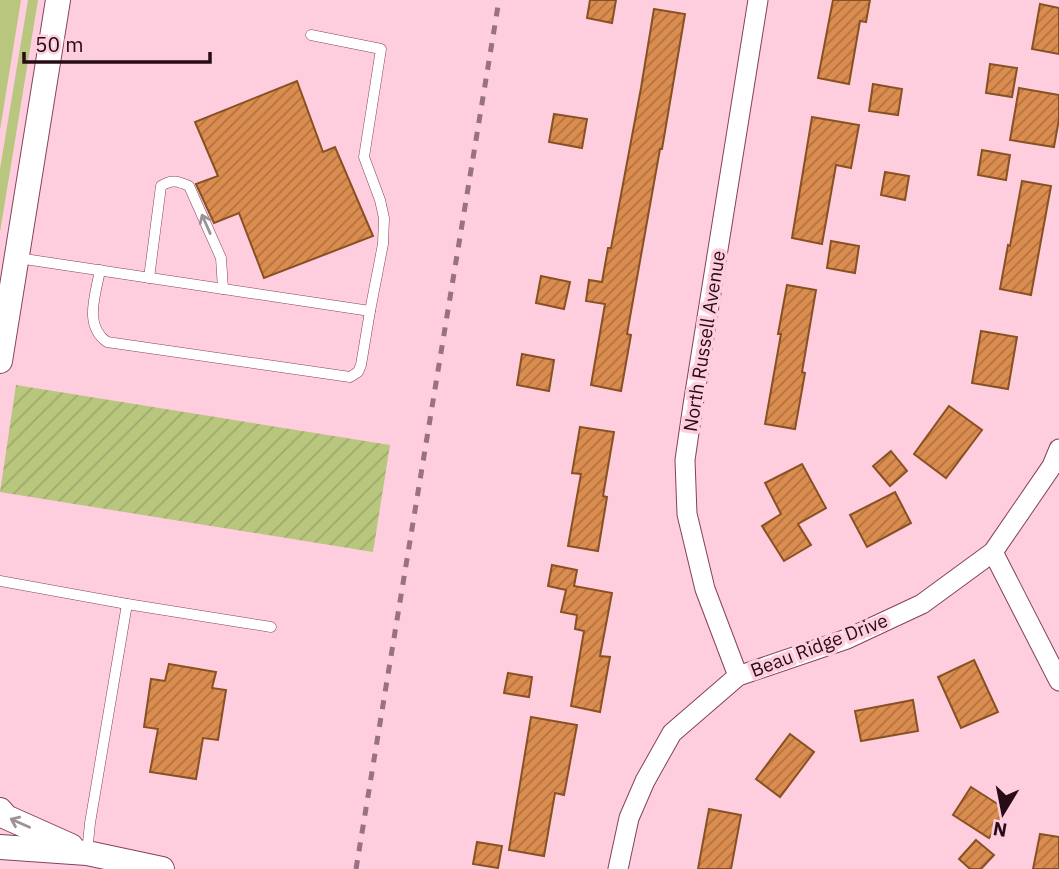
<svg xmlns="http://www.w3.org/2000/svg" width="1059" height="869" viewBox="0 0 1059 869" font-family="'IBM Plex Sans',sans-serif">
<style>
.green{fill:#b9c67e}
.garden{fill:url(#garden-furrows)}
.building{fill:url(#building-hatch);stroke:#885123;stroke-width:2}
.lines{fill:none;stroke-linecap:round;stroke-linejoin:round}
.service-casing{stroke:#84425c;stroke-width:11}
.minor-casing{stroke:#84425c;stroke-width:21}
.tertiary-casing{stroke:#84425c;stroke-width:26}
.service{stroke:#fff;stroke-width:10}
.minor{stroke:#fff;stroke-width:19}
.tertiary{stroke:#fff;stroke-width:24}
.rail{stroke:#987280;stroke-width:5;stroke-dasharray:9 9;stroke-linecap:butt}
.oneway{stroke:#9e9297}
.labels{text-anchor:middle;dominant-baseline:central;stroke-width:7;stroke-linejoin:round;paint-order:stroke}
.street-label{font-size:19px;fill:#270c17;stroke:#fecede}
</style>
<defs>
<pattern id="garden-furrows" width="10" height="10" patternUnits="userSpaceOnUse" patternTransform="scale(1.75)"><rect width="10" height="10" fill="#b9c67e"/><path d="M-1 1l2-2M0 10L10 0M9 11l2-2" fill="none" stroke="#9fa96c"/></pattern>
<pattern id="building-hatch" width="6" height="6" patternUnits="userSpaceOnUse" patternTransform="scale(1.75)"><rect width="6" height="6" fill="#db8d50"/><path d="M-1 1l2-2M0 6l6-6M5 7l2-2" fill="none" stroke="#b27241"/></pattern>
</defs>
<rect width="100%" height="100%" fill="#fecede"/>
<g class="green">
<polygon points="0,0 21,0 0,130"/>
<polygon points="28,0 38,0 0,232 0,169"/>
</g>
<polygon class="garden" points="16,385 390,445 373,552 0,492"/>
<g class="building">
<polygon points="590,0 616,0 612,23 587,18"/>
<polygon points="833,0 870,0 866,22 860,21 849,84 818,78"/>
<polygon points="1040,4 1059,8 1059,54 1032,49"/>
<polygon points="654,9 685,14 662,149 660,149 627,334 631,335 621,391 591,385 605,304 586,301 589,280 602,282 608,248 611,248 641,88"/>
<polygon points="990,64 1017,68 1012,97 986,93"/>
<polygon points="297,81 323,152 335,147 373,236 264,278 239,213 214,223 196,184 218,176 195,122"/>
<polygon points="873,84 902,89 898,115 869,111"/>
<polygon points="1019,88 1059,95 1059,119 1054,147 1010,140"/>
<polygon points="554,114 587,119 582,148 549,142"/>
<polygon points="812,117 859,125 851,168 836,165 822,244 792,238"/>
<polygon points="982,150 1010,155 1006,180 978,175"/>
<polygon points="885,172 909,176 905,200 881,195"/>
<polygon points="1022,181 1051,186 1031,295 1000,289 1008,245 1010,246"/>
<polygon points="831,241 859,246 855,273 827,268"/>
<polygon points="541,276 570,282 564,309 536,303"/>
<polygon points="787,285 816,290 802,372 805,373 795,429 765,424 781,334 778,334"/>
<polygon points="981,331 1017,337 1008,389 972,383"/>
<polygon points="522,354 554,360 549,391 517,385"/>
<polygon points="949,406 982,430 946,478 914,454"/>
<polygon points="580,427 614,432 603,496 607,497 598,551 568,546 581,474 572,473"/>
<polygon points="891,451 907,471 890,486 873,466"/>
<polygon points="802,464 826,508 798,524 811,545 784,561 762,526 781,514 765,483"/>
<polygon points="895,492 911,523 867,547 850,515"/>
<polygon points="552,565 577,570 574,586 612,593 600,656 610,657 600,712 571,706 584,631 575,629 577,615 561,612 566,590 548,586"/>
<polygon points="974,660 998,712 961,728 938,677"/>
<polygon points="169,664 216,672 212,688 226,690 218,740 203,738 196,779 150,772 158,729 144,727 151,679 165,681"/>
<polygon points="508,673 532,677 529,697 504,693"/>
<polygon points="913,700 918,731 861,741 855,711"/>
<polygon points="531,717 577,725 564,795 555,793 544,856 509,850"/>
<polygon points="790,734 814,752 780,797 756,779"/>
<polygon points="971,787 1007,810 989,838 953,815"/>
<polygon points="709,809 741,815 731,869 698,869"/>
<polygon points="1040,834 1059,837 1059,869 1033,869"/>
<polygon points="976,840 994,855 981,869 970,869 959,859"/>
<polygon points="477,842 502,846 498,868 473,864"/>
</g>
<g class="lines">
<defs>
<g id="service">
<polyline points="18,258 370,311 383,244 384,218 380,200 364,157 381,49 311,35"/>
<path d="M100 270C96 294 83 325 107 342L350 377 358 372 361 365 370 311"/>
<path d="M149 278 161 186C172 179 178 181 189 186L221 258 223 289"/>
<polyline points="0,581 127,604 271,627"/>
<polyline points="87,853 90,823 127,604"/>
</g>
<g id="minor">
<polyline points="993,552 1059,681"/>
<polyline points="738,676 705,589 687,514 685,460 693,405 758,0"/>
<polyline points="618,869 629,818 645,781 672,733 738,676 847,639 922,604 993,552 1052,466 1059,449"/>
</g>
<g id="tertiary">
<polyline points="0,361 58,0"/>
<polyline points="0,810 6,817 71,846"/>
<polyline points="0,847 87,853 162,869"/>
</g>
</defs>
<use href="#service" class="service-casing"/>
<use href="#minor" class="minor-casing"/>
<use href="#tertiary" class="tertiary-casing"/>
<use href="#service" class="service"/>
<use href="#minor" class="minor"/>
<use href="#tertiary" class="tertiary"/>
<polyline class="rail" points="356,869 499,0"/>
</g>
<defs><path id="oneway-shaft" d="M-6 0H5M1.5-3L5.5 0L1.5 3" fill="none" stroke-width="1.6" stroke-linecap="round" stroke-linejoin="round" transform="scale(1.75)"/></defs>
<g class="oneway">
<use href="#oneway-shaft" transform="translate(206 224) rotate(-114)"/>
<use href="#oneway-shaft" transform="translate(20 823) rotate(-156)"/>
</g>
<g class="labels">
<g class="street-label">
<text transform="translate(704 341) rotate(-81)">North Russell Avenue</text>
<text transform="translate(819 645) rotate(-21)">Beau Ridge Drive</text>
</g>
</g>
<g transform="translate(1003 813) rotate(190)" stroke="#fecede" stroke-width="5" paint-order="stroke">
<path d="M0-5L12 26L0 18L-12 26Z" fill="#270c17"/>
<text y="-10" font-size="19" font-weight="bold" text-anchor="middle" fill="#270c17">N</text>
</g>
<path d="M24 52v10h186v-10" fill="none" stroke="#270c17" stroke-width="3.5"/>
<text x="35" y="52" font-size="21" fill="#270c17" stroke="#fecede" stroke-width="5" paint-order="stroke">50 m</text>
</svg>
